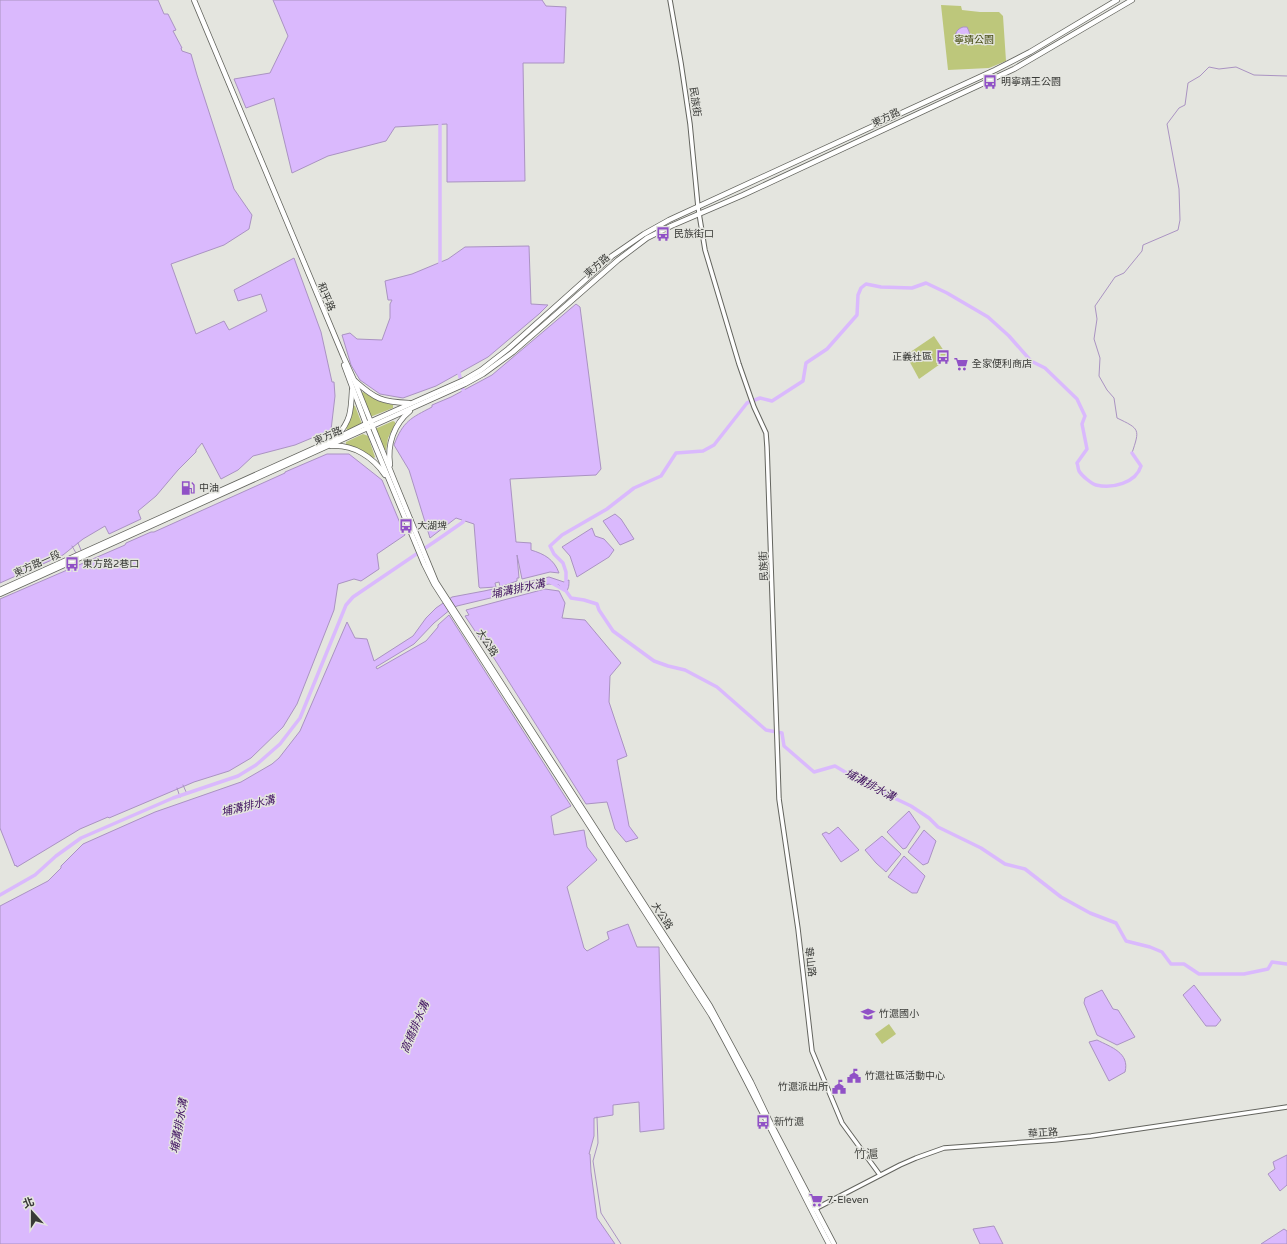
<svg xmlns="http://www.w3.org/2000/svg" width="1287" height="1244" viewBox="0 0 1287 1244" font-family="'Varela Round','Noto Sans TC',sans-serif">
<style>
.green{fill:#bdc77b}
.water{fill:#dab9fd;stroke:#aa93c2}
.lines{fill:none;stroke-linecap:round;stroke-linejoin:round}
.stream{stroke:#aa93c2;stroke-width:1}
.canal{stroke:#dab9fd;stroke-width:3.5}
.tertiary-casing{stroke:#63645e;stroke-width:5.5}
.primary-casing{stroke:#63645e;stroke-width:6}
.tertiary{stroke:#fff;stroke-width:3.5}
.primary{stroke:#fff;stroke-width:4.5}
.labels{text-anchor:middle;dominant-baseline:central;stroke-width:3;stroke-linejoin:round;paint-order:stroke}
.park-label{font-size:10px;fill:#444a10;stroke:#e4e5df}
.poi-label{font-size:10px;fill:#393a37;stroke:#e4e5df;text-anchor:start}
.street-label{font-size:10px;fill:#393a37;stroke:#e4e5df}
.water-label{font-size:11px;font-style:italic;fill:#401260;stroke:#e4e5df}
.quarter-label{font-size:12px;fill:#52534e;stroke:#e4e5df}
</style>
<rect width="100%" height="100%" fill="#e4e5df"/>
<g class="green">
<polygon points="941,5 961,6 962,10 980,12 999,12 1003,16 1006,61 989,68 948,70"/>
<polygon points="934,336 946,354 943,362 919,379 906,355"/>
<polygon points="363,392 378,401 393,405 393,408 370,417 361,393"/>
<polygon points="353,405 355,406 362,424 348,430 346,429 351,418"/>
<polygon points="393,421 395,422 395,424 388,438 386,450 383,450 375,429"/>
<polygon points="363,434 368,436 375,457 374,458 364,452 346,445 346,442"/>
<polygon points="889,1024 896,1034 882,1044 875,1034"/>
</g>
<g class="water">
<polygon points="0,0 158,0 164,14 168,14 176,30 173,31 182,48 181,48 182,51 191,54 197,75 234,189 252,215 249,229 224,245 171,264 196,334 224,321 229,330 267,311 261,294 238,301 234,290 294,258 321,332 332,382 334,382 335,396 331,430 295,445 253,456 238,470 221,479 202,443 196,450 196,452 178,470 156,496 138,511 141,519 109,534 105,526 83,539 63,555 0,583"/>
<polygon points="273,0 542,0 546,6 566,7 564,63 523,63 525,181 447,182 447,124 395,127 386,141 328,156 292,173 274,98 246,108 234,79 270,73 288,36"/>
<path d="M963 27H967C970 33 971 37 968 42L963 44 958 42 955 39C955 33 957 29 963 27Z"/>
<polygon points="529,246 531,304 548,305 539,314 488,357 436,386 403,398 380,394 360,380 351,365 342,335 350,333 357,339 382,340 390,318 390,304 392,300 388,300 385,281 412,274 448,259 465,247"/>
<path d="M576 304 580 307 601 469 596 475 510 479 516 542 531 543V550C544 554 554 559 559 573L550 572 522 579 517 555 519 578H517V581L500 587 499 582 495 583 496 587 480 588 479 587 474 524 456 518 430 538 409 470 394 445C403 421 411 418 432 407V405L451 397 492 375Z"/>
<polygon points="327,454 349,454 382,480 405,535 377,554 379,569 361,581 354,579 338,584 334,610 297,704 283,727 251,758 229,771 194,782 109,818 108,817 80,829 17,867 16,865 15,866 0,828 0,599 125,545 126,543 151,532 154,532 285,473 285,472"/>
<polygon points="615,514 621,519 634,539 620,545 603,521"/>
<polygon points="592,528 595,536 604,539 614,550 609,557 577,577 570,556 562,547"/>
<path d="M549 577 564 582 569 580C569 585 569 588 566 592L559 585 549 584 457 606 451 609 434 623 414 644 376 667 377 669 426 641 438 627V625L449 615 571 806 551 816 554 835 584 830 587 847 597 860 567 887 584 948 587 951 609 939 607 932 628 924 637 947H659L664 1129 640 1132 639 1102 613 1105V1115L594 1118V1136L589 1154H590L591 1172 597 1218 615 1244H0V906L48 881 61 868V866L83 844 155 812 241 782 272 764 279 758 300 731 347 622 355 638 367 639 374 661 413 636 426 618 436 608 452 597 484 591Z"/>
<polygon points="545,589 559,591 565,603 562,618 585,620 621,663 610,676 609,702 627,756 617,760 629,826 638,838 626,842 615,829 607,802 586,804 492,655 491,655 465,616 469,615 466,610"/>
<polygon points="909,811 920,827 906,848 903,849 887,832"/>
<polygon points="838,827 859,850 841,862 822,834 826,832 829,834"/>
<polygon points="924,830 936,841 928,863 923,865 908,852"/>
<polygon points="882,836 901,854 886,872 876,863 865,850"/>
<polygon points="904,856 925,876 917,893 912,893 888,877"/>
<polygon points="1194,985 1221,1020 1216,1026 1206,1026 1183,995"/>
<polygon points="1102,990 1113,1009 1118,1010 1135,1037 1117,1045 1097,1035 1084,1003 1085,998"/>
<path d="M1097 1040C1111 1047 1130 1053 1125 1072L1109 1081 1089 1042Z"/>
<polygon points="1287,1155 1287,1185 1280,1191 1268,1174 1275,1169 1273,1162"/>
<polygon points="994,1226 1003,1244 980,1244 973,1229"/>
<polygon points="1284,1229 1287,1231 1287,1244 1261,1244"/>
</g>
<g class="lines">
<g class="stream">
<path d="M1132 453C1140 429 1140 429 1117 418L1114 398 1107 390 1099 376 1100 358 1094 339 1097 319 1095 306 1115 277 1124 273 1142 251 1143 245 1178 230 1180 220 1179 189 1167 124 1179 108 1185 105 1188 83 1200 76 1209 67 1219 69 1236 67 1254 75 1287 76"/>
<polyline points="78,543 81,550"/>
<polyline points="72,546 76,553"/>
<polyline points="183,785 187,794"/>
<polyline points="177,788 180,797"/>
<polyline points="597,1117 598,1143 593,1161 601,1213 621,1244"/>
</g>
<g class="canal">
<polyline points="440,121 440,267"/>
<polyline points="458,369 464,394"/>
<polyline points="550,582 566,591 571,598 584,600 597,604 599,610 613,631 654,661 668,666 685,670 717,687 766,730 782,733 784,746 814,772 835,766 867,785 911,806 929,818 938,827 981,848 1005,864 1025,869 1061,897 1090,913 1116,923 1126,941 1150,947 1162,952 1171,964 1184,964 1199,974 1244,974 1268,969 1272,962 1287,964"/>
<path d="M566 584V572L563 563 554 554 550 546 562 535 607 509 634 488 661 476 676 453 703 451 714 445 747 403 760 398 772 401 803 381 806 363 827 349 857 315 858 295 861 288 866 284 881 287 912 288 926 283 947 293 988 317 1009 336 1031 361 1045 368 1077 399 1085 416 1082 424 1087 449 1077 463C1078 465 1078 469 1079 471 1082 476 1092 484 1096 485 1112 489 1136 483 1141 466L1132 453"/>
<polyline points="0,895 35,875 56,856 81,838 173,798 238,776 256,765 280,744 300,718 346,605 353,597 440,538 463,522 465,517"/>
</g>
<defs>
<g id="tertiary">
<polyline points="670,0 681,63 690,124 698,207 705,250 739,364 754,407 766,433 767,447 779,799 798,929 812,1051 842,1123 880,1175"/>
<polyline points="815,1209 900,1165 916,1158 944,1148 1055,1140 1091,1136 1287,1107"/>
</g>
<g id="primary">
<polyline points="194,0 344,358 354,380 395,482 436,582 710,1006 751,1082 769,1120 834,1244"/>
<path d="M344 365 366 424 424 564 434 584 711 1015C753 1090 789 1168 829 1244"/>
<path d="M355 381C375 399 382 402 409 403"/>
<path d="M337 436C351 420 351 411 352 390"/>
<path d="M331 446C353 444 373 457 385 475"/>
<path d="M390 465C387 444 394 424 410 411"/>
<polyline points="0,590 335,439 374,420 464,380 481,370 508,349 612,256 644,234 669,220 995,70 1030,52 1117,0"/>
<polyline points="0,594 465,384 483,374 513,352 618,260 647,238 671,226 743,195 1014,69 1132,0"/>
</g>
</defs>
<use href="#tertiary" class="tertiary-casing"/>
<use href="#primary" class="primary-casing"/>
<use href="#tertiary" class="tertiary"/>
<use href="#primary" class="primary"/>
</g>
<defs>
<symbol id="bus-bare" viewBox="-9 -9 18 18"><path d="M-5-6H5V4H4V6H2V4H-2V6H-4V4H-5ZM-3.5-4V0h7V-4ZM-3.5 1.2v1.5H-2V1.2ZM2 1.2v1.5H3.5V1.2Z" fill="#9051c6" stroke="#e4e5df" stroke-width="2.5" paint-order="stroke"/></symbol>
<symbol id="supermarket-bare" viewBox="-9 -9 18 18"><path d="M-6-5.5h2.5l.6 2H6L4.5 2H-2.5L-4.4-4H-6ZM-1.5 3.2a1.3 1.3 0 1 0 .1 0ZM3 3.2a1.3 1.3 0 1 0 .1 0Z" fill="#9051c6" stroke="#e4e5df" stroke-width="2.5" paint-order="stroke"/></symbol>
<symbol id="fuel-bare" viewBox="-9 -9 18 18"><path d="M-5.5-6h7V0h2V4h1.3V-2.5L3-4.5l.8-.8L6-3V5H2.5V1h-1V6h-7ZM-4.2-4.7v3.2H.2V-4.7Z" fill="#9051c6" stroke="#e4e5df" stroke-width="2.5" paint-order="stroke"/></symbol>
<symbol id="school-bare" viewBox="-9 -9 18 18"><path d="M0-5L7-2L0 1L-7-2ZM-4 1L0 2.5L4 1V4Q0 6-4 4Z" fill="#9051c6" stroke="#e4e5df" stroke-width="2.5" paint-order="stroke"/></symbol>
<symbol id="civic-bare" viewBox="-9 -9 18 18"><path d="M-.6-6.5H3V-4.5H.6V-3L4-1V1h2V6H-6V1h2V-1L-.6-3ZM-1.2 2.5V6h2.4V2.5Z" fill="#9051c6" stroke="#e4e5df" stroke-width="2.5" paint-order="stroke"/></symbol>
</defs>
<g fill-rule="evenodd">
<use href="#bus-bare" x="980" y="72" width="20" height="20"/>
<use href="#bus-bare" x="653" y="224" width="20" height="20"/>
<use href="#bus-bare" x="933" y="347" width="20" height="20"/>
<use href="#supermarket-bare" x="951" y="354" width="20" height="20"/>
<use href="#fuel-bare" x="178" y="478" width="20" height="20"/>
<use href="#bus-bare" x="396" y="516" width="20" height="20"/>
<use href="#bus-bare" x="62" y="554" width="20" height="20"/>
<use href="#school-bare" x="858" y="1004" width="20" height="20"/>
<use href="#civic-bare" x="844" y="1066" width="20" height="20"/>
<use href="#civic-bare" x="829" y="1077" width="20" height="20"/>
<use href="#bus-bare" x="753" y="1112" width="20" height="20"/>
<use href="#supermarket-bare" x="806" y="1190" width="20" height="20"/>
</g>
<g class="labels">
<g class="park-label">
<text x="974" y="40">寧靖公園</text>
</g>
<g class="poi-label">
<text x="1001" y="82">明寧靖王公園</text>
<text x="674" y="234">民族街口</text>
<text x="932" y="357" text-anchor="end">正義社區</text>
<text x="972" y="364">全家便利商店</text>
<text x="199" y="488">中油</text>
<text x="417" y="526">大湖埤</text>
<text x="83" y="564">東方路2巷口</text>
<text x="879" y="1014">竹滬國小</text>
<text x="865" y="1076">竹滬社區活動中心</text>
<text x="828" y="1087" text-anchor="end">竹滬派出所</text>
<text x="774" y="1122">新竹滬</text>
<text x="827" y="1200">7-Eleven</text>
</g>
<g class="street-label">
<text transform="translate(695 102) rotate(82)">民族街</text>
<text transform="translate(886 118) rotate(-25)">東方路</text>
<text transform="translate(597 266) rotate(-41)">東方路</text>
<text transform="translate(326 297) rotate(67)">和平路</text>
<text transform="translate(328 436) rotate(-24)">東方路</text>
<text transform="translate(37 564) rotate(-24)">東方路一段</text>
<text transform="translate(764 566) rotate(-92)">民族街</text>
<text transform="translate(487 643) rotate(57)">大公路</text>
<text transform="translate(662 916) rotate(57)">大公路</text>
<text transform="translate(810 962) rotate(83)">華山路</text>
<text transform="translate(1043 1133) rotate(-4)">華正路</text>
</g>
<g class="water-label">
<text transform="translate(518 589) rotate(-12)">埔溝排水溝</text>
<text transform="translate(870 785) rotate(28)">埔溝排水溝</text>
<text transform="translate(248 806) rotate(-14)">埔溝排水溝</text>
<text transform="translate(415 1027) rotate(-67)">高橋排水溝</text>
<text transform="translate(179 1126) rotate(-80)">埔溝排水溝</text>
</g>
<g class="quarter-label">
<text x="866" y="1154">竹滬</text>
</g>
</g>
<g transform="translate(32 1212) rotate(339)" stroke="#e4e5df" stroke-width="3" paint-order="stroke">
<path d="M0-3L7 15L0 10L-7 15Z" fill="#393a37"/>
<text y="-6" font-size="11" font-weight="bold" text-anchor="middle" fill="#393a37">北</text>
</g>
</svg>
